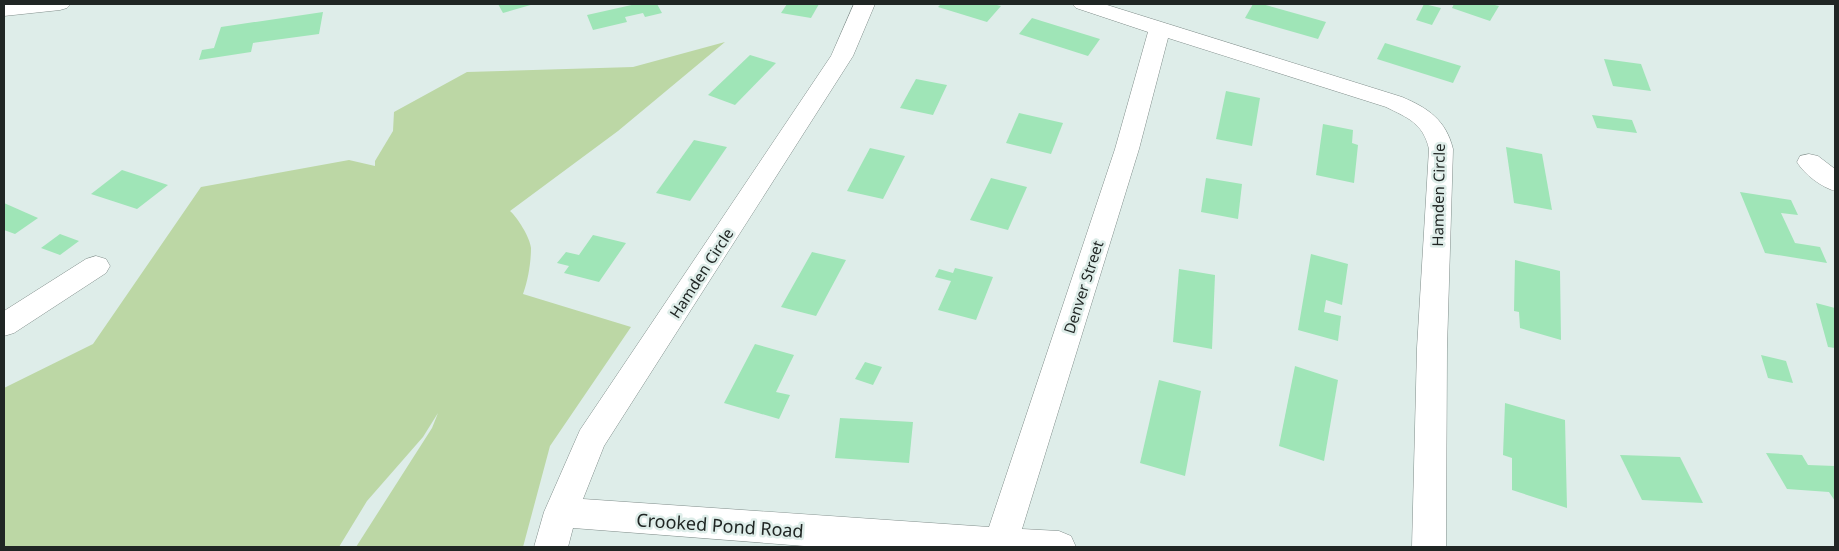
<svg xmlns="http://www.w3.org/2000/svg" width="1839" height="551" viewBox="0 0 1839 551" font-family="'Noto Sans',sans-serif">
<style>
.green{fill:#bcd7a5}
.building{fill:#9fe5b7}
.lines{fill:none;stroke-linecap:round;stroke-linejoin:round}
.minor-casing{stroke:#818e8b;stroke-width:1}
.minor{fill:#fff;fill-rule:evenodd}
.labels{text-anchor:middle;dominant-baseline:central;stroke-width:5;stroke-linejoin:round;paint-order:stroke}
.street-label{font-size:15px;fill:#202624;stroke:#deede9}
.near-street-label{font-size:18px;fill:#202624;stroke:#deede9}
</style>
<rect width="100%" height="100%" fill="#deede9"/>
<path class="green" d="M725 42 618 131 510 211C517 217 530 237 531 248 531 262 528 281 523 294L631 327 550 446 523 547H356L432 428 438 413 423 437 367 501 339 547H4V388L93 344 201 187 349 160 375 166V161L393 131 394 112 467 72 633 67Z"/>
<g class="building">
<polygon points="498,4 534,4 503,13"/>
<polygon points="636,4 657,4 662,13 645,17 643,13 625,17 627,22 593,30 587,15"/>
<polygon points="787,4 819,4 811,18 781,13"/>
<polygon points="941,4 993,4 1001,6 987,22 938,7"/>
<polygon points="1253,4 1262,4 1326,22 1318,39 1245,18"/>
<polygon points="1424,4 1441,8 1432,25 1416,20"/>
<polygon points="1454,4 1491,4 1499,6 1490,21 1452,8"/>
<polygon points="323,12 319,34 253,43 251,52 199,60 202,50 214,48 221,27"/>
<polygon points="1032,18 1100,39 1088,56 1019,34"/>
<polygon points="1385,43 1461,66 1453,83 1377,59"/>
<polygon points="750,55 776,63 735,105 708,95"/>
<polygon points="1604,59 1641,64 1651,91 1613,86"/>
<polygon points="916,79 947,85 933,115 900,108"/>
<polygon points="1226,91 1260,98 1252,146 1216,139"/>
<polygon points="1019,113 1063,123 1051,154 1006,143"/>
<polygon points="1592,115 1632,120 1637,133 1597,128"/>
<polygon points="1323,124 1353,130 1352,143 1358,145 1354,183 1316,175"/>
<polygon points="694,140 727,147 690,201 656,193"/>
<polygon points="1506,147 1542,154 1552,210 1514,203"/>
<polygon points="870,148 905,156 883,199 847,191"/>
<polygon points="122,170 168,185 137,209 91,194"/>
<polygon points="991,178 1027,187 1008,230 970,220"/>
<polygon points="1206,178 1242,184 1238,219 1201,212"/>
<polygon points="1740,192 1791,200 1798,215 1781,213 1795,243 1820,247 1827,263 1765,253"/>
<polygon points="4,203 38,218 15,234 4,230"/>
<polygon points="60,234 79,241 60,255 41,248"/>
<polygon points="593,235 626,243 599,282 564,273 569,266 557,263 566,252 579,255"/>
<polygon points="812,252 846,260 816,316 781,307"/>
<polygon points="1311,254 1348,264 1342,305 1326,300 1324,312 1341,316 1338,341 1298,330"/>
<polygon points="1515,260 1560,271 1561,340 1520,328 1519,312 1514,311"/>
<polygon points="955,268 993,277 976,320 938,310 951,281 935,277 939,269 953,273"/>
<polygon points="1179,269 1215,275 1212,349 1173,342"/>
<polygon points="1816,303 1835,308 1835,348 1828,347"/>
<polygon points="755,344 794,355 776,392 790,395 779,419 724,403"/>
<polygon points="1761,355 1786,361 1793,383 1768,378"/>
<polygon points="865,362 882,367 873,385 855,379"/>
<polygon points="1295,366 1338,380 1324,461 1279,446"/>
<polygon points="1159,380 1201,391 1185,476 1140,463"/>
<polygon points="1505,403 1565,420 1567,508 1512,490 1512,458 1503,455"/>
<polygon points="840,418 913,422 909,463 835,458"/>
<polygon points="1766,453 1802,455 1808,465 1835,466 1835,501 1829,492 1787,489"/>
<polygon points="1620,455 1680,457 1703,503 1642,500"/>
</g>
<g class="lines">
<defs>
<g id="minor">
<polygon points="4,4 71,4 67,8 60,10 4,16"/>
<path d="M854 4H875L853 56 604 446 583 499 989 527 1115 149 1148 32 1076 8 1072 4H1104L1402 97C1428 108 1446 120 1453 149L1447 348 1446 547H1412L1417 348 1429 149C1423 123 1408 118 1386 107L1168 38 1139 149 1022 529 1059 531 1071 536 1076 547H817L573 528 568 547H534L544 512 580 430 831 56Z"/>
<path d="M1809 154 1818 156 1835 169V191C1821 187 1804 174 1797 162L1800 156Z"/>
<polygon points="96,256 106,259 110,266 106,273 14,333 4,336 4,311 86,259"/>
</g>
</defs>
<use href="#minor" class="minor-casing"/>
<use href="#minor" class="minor"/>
</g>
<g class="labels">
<g class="street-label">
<text transform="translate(1438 195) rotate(-89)">Hamden Circle</text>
<text transform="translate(701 273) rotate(-57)">Hamden Circle</text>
<text transform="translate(1083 287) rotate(-72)">Denver Street</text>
</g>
<g class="near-street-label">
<text transform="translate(720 525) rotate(4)">Crooked Pond Road</text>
</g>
</g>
<rect width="1839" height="551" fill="none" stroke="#202624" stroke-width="10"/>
</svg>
